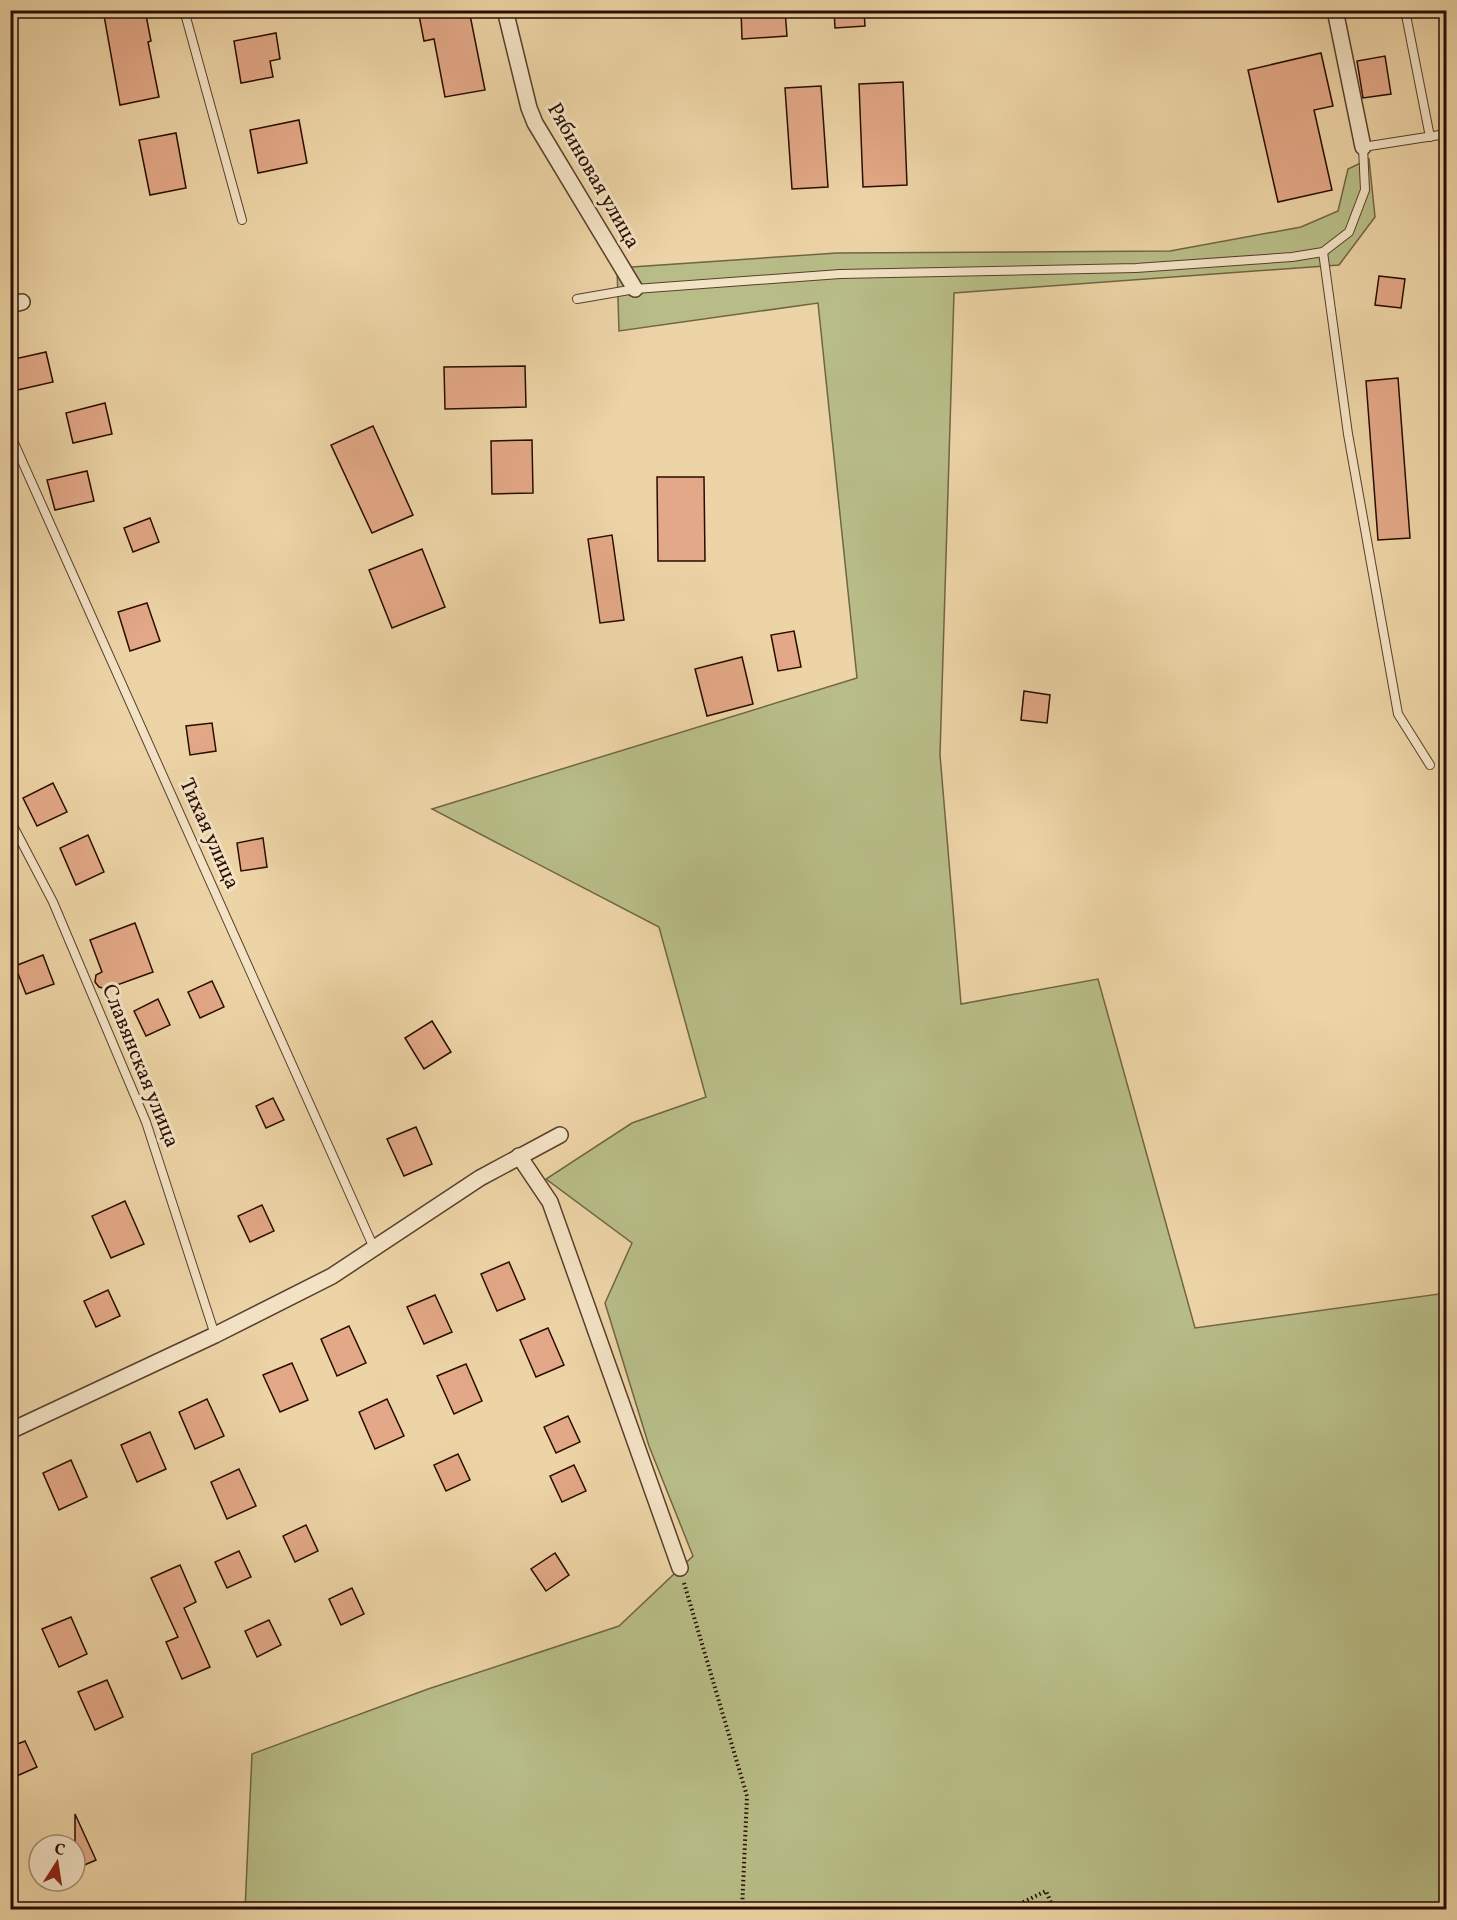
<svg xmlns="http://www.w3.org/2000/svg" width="1457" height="1920" viewBox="0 0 1457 1920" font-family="Vollkorn,serif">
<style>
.green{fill:#b8bd87;stroke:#706544;stroke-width:1.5}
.building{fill:#e3a887;stroke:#280d01;stroke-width:1.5}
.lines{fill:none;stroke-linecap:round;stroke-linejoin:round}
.service-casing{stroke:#593f2a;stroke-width:10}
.minor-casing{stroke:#593f2a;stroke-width:18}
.path{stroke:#280d01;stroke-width:4;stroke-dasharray:1.5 3;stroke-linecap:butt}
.service{stroke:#f3e3c5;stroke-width:8}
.minor{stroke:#f3e3c5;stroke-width:15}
.labels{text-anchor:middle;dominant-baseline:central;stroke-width:6;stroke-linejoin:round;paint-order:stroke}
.street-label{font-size:21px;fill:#280d01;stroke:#f3e3c5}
</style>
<rect width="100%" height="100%" fill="#edd4a6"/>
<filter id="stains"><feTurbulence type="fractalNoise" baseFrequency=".00333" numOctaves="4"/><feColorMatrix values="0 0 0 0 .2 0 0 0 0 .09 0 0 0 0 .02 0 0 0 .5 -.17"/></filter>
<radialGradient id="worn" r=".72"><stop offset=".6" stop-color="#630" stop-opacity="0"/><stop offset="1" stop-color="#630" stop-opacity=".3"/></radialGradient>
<polygon class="green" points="1369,159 1375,217 1339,265 954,293 940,755 961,1004 1098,979 1195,1328 1446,1293 1446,1909 245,1910 252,1754 428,1689 619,1626 693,1556 649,1446 605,1303 632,1243 546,1179 632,1123 706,1097 659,927 432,809 857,678 818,303 619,331 617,268 837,253 1170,251 1301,227 1338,211 1348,169"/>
<g class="building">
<polygon points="103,10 145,10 151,41 148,42 159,97 120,105"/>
<polygon points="418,10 469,10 485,90 445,97 434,39 424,41"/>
<polygon points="741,10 785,10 787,36 742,39"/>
<polygon points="834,10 864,10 865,26 835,28"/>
<polygon points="276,33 280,59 270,61 273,77 241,83 234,41"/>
<polygon points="1321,53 1333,106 1314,110 1332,190 1278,202 1248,70"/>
<polygon points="1385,56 1391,94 1363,98 1357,61"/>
<polygon points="903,82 907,185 863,187 859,84"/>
<polygon points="821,86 828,187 792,189 785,88"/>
<polygon points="299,120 307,163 258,173 250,130"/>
<polygon points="176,133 186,188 150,195 139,140"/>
<polygon points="1379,276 1405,279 1401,308 1375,305"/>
<polygon points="46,352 53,382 13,391 10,379 10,360"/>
<polygon points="525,366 526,407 445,409 444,367"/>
<polygon points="1398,378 1410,538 1378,540 1366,381"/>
<polygon points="105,403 112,434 73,443 66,413"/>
<polygon points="373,426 413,515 372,533 331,445"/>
<polygon points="532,440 533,493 492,494 491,441"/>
<polygon points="87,471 94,501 55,510 47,480"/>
<polygon points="657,477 704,477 705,561 658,561"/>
<polygon points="150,518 159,542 133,552 124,528"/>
<polygon points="612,535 624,620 600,623 588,539"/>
<polygon points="422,549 445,607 392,628 369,570"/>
<polygon points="147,603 160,641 130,651 118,612"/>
<polygon points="794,631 801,667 778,671 771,635"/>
<polygon points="742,657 753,704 707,716 695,669"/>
<polygon points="1024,691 1050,695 1047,723 1021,720"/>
<polygon points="212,723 216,751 190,755 186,726"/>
<polygon points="53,783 67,812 37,826 23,798"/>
<polygon points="88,835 104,872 76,885 60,848"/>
<polygon points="263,838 267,867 241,871 237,843"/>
<polygon points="135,923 153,972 106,989 99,987 95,982 96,975 102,972 90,940"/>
<polygon points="43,955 54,984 26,994 15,966"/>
<polygon points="212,981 224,1007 200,1018 188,992"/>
<polygon points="158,999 170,1025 146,1036 134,1011"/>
<polygon points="432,1021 451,1052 424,1069 405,1038"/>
<polygon points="273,1098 284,1120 266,1128 256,1106"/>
<polygon points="416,1127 432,1164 404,1176 387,1139"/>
<polygon points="125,1201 144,1244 111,1258 92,1216"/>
<polygon points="262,1205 274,1231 250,1242 238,1216"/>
<polygon points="509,1262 525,1299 497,1311 481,1274"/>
<polygon points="108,1290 120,1316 96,1327 84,1301"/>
<polygon points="435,1295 452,1332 424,1344 407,1307"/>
<polygon points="349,1326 366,1363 337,1376 321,1339"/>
<polygon points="548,1328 564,1365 536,1377 520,1340"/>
<polygon points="292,1363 308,1400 280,1412 263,1375"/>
<polygon points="466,1364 482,1401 454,1414 437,1376"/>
<polygon points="207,1399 224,1436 195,1449 179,1412"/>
<polygon points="387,1399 404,1436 375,1449 359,1412"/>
<polygon points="568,1416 580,1442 556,1453 544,1427"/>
<polygon points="150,1432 166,1469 137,1482 121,1445"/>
<polygon points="458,1454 470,1480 446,1491 434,1465"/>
<polygon points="71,1460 87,1497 59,1510 43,1473"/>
<polygon points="574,1465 586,1491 562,1502 550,1476"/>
<polygon points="239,1469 256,1506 227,1519 211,1482"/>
<polygon points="306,1525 318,1551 295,1562 283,1536"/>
<polygon points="239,1551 251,1577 227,1588 215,1562"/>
<polygon points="555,1553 569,1575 546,1591 531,1569"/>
<polygon points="180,1565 196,1602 184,1608 210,1667 182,1679 166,1642 178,1637 151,1578"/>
<polygon points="352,1588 364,1614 341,1625 329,1599"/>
<polygon points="71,1617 87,1654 59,1667 42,1629"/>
<polygon points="269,1620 281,1645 257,1657 245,1631"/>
<polygon points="107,1680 123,1717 95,1730 78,1692"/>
<polygon points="25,1741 37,1767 10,1779 10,1747"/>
<polygon points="75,1814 96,1860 75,1869"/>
</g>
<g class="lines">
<defs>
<g id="service">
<polyline points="184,10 242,220"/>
<polyline points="1405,10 1430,137"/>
<polyline points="1323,252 1348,434 1398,714 1430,765"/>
<polyline points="577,299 635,289 840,274 1136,268 1292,257 1323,252 1349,232 1365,190 1363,147 1446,134"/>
<polyline points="10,434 374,1248"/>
<polyline points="10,820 53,902 146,1122 215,1335"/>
</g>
<g id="minor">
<polyline points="505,10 529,108 535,123 635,289"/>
<polyline points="1335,10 1363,147"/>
<polyline points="10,305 22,302"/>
<polyline points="519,1156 550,1202 680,1568"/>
<polyline points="10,1431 215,1335 332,1276 480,1178 560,1135"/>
</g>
</defs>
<use href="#service" class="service-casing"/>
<use href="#minor" class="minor-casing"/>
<g class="path">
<polyline points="684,1583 747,1796 742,1910"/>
<polyline points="1007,1910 1046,1891 1054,1910"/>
</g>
<use href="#service" class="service"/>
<use href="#minor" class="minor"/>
</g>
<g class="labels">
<g class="street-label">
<text transform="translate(593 176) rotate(60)">Рябиновая улица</text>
<text transform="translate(209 834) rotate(66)">Тихая улица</text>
<text transform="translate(140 1066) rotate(68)">Славянская улица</text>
</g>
</g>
<rect width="1457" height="1920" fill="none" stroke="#edd4a6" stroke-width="36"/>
<rect x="12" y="12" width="1433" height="1896" fill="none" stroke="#280d01" stroke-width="3"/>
<rect x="18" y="18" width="1421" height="1884" fill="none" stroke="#280d01" stroke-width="1.5"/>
<g transform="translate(57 1863) rotate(12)"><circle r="28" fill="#f3e3c5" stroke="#a28d77" stroke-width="1.5"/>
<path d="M0-4.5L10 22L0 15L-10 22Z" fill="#8f2418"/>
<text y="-9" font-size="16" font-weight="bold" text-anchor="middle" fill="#280d01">С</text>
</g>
<rect width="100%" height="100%" filter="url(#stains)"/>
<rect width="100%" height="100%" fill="url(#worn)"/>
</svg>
